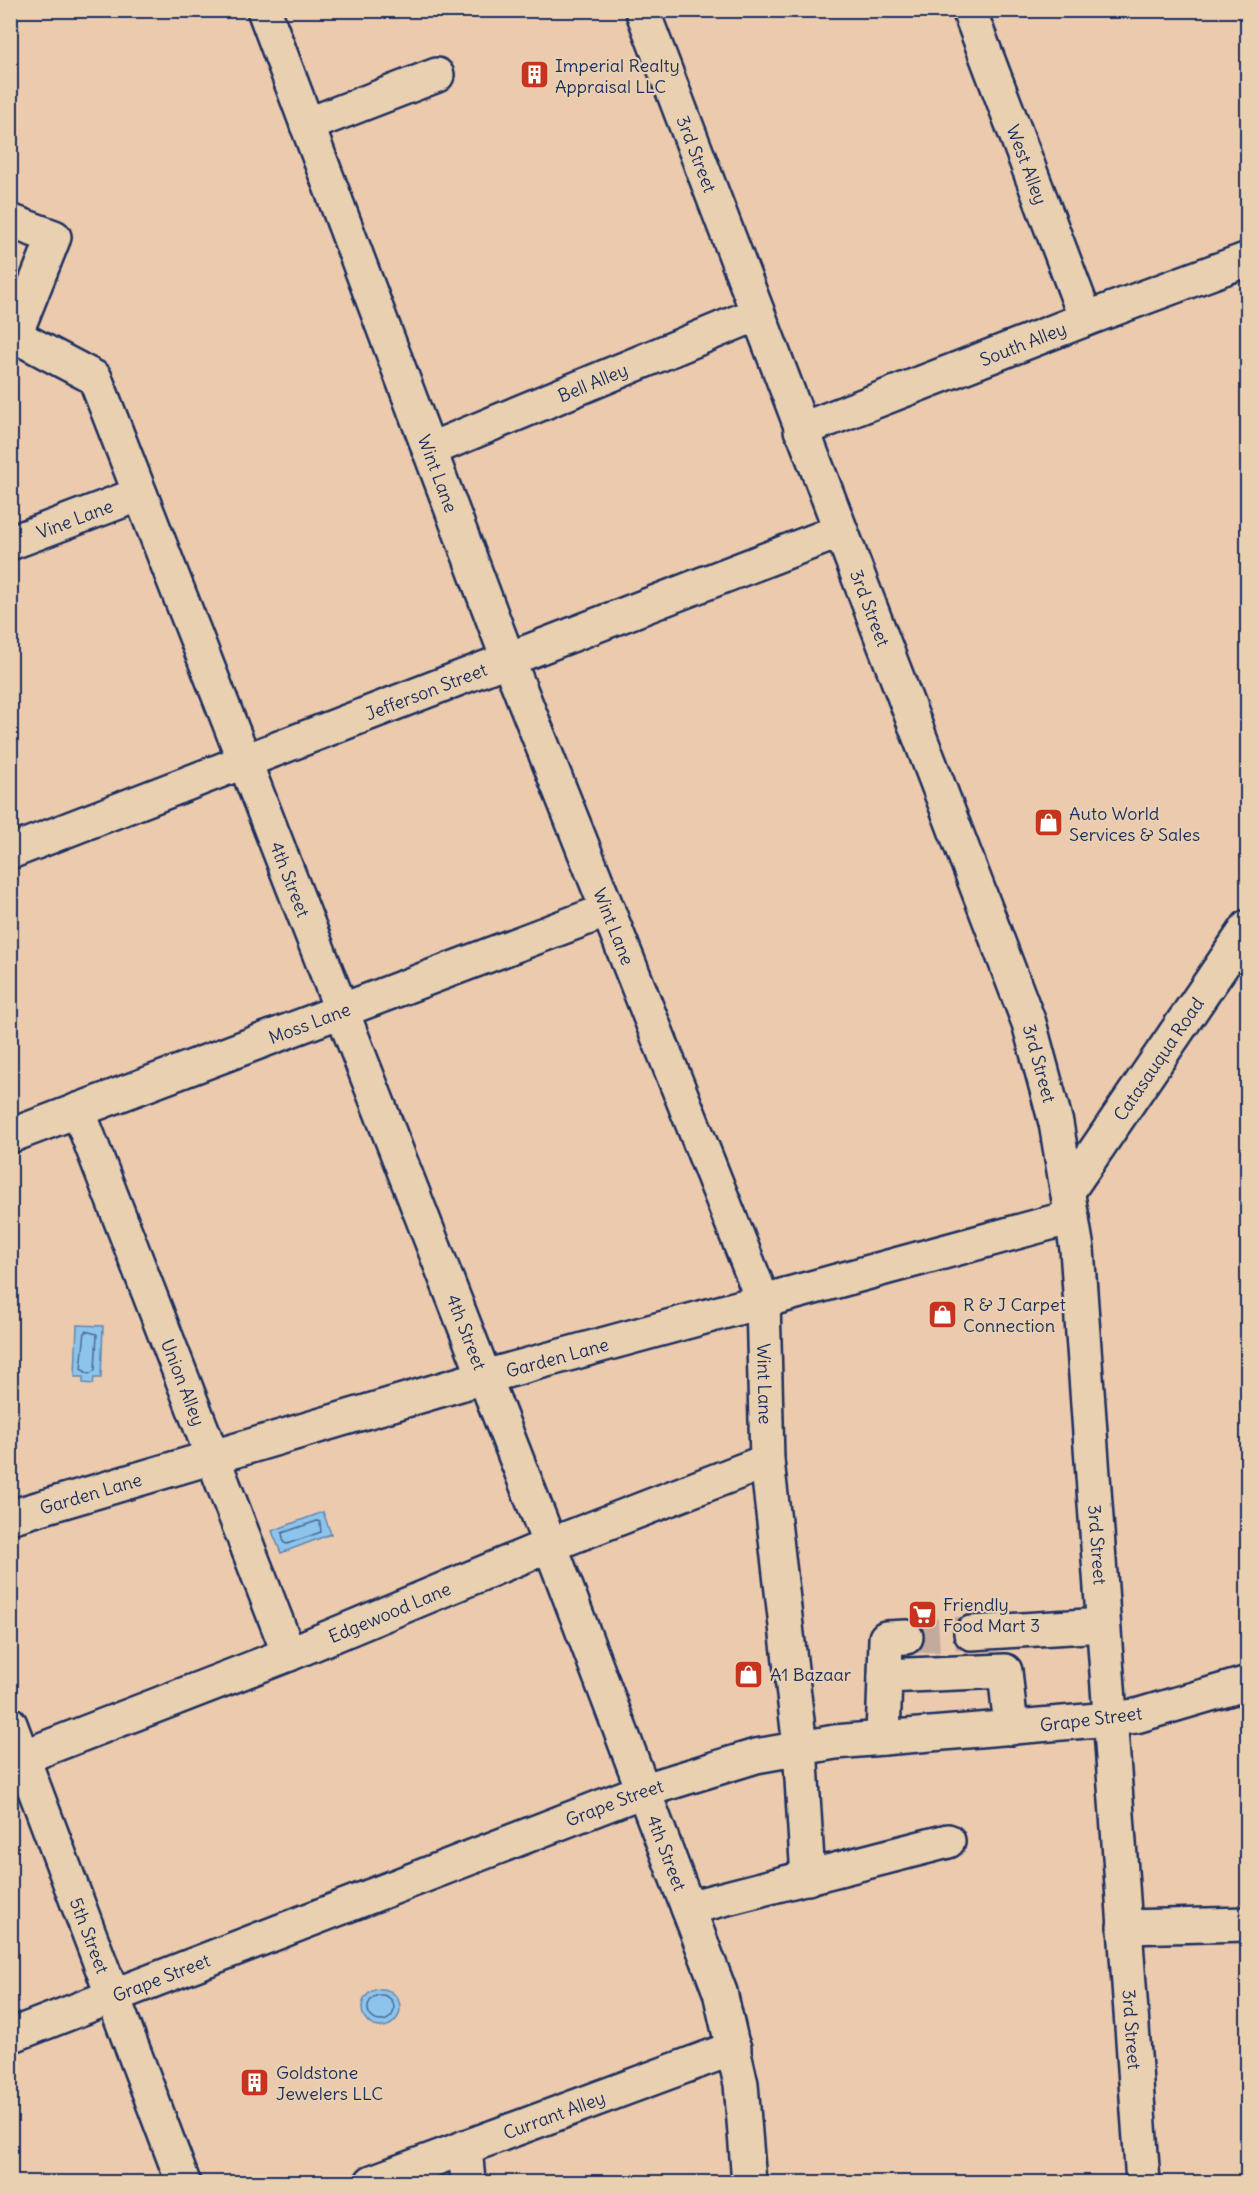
<svg xmlns="http://www.w3.org/2000/svg" width="1258" height="2193" viewBox="0 0 1258 2193" font-family="Delius,sans-serif">
<style>
.water{fill:#8dc4eb;stroke:#5f88b3;stroke-width:1.5}
.lines{fill:none;stroke-linecap:round;stroke-linejoin:round}
.shore{stroke:#496b96;stroke-width:1.5}
.minor-tunnel{stroke:#c2ab9d;stroke-width:33;stroke-dasharray:33 16;stroke-linecap:butt}
.minor-casing{stroke:#1b2f5e;stroke-width:38}
.major-casing{stroke:#1b2f5e;stroke-width:38}
.minor{stroke:#e9d0b1;stroke-width:33}
.major{stroke:#e9d0b1;stroke-width:33}
.labels{text-anchor:middle;dominant-baseline:central;stroke-width:4.5;stroke-linejoin:round;paint-order:stroke}
.poi-label{font-size:18px;fill:#1b2f5e;stroke:#e9d0b1;text-anchor:start}
.street-label{font-size:18px;fill:#1b2f5e;stroke:#e9d0b1}
</style>
<rect width="100%" height="100%" fill="#eccaad"/>
<filter id="ink" filterUnits="userSpaceOnUse"><feTurbulence type="fractalNoise" baseFrequency=".0167" numOctaves="2"/><feDisplacementMap in="SourceGraphic" scale="12" xChannelSelector="R" yChannelSelector="G"/><feConvolveMatrix kernelMatrix="1 2 1 2 8 2 1 2 1" color-interpolation-filters="sRGB"/></filter>
<g filter="url(#ink)">
<g class="water">
<polygon points="77,1325 103,1326 101,1378 94,1378 93,1384 83,1383 83,1377 75,1377"/>
<polygon points="323,1512 331,1534 281,1553 272,1531"/>
<circle cx="381" cy="2008" r="19"/>
</g>
<g class="lines">
<g class="shore">
<polygon points="85,1331 97,1334 95,1370 89,1374 81,1369"/>
<polygon points="317,1521 320,1522 321,1532 287,1544 284,1543 282,1533"/>
<circle cx="381" cy="2008" r="13"/>
</g>
<polyline class="minor-tunnel" points="906,1637 971,1633"/>
<defs>
<g id="minor">
<path id="s1" d="M264 10 508 659 763 1301 767 1461 800 1747 808 1878"/>
<path id="s2" d="M969 10 1086 319"/>
<polyline points="307,125 437,75"/>
<polyline points="10,221 54,237 15,335"/>
<path id="s3" d="M10 333 95 378 550 1545 720 1992 741 2084 749 2182"/>
<path id="s4" d="M801 430 1086 319 1248 259"/>
<path id="s5" d="M429 450 757 314"/>
<path id="s6" d="M10 543 140 494"/>
<path id="s7" d="M10 852 840 531"/>
<path id="s8" d="M78 1110 289 1654"/>
<path id="s9" d="M10 1136 608 910"/>
<path id="s10" d="M1068 1191 1248 927"/>
<path id="s11" d="M10 1517 484 1377 1072 1217"/>
<polyline points="971,1633 1103,1625"/>
<polyline points="885,1676 886,1638 906,1637"/>
<polyline points="1110,1719 1136,1716 1248,1683"/>
<path id="s12" d="M10 1724 183 2182"/>
<polyline points="883,1738 885,1676 1005,1671 1011,1728"/>
<path id="s13" d="M10 1762 289 1654 550 1545 767 1461"/>
<polyline points="688,1908 948,1841"/>
<polyline points="1124,1927 1248,1924"/>
<polyline points="465,2147 468,2182"/>
<path id="s14" d="M372 2182 734 2048"/>
</g>
<g id="major">
<path id="s15" d="M642 10 1029 1023 1056 1123 1077 1249 1143 2182"/>
<path id="s16" d="M10 2036 642 1791 756 1756 835 1742 1110 1719"/>
</g>
</defs>
<use href="#minor" class="minor-casing"/>
<use href="#major" class="major-casing"/>
<use href="#minor" class="minor"/>
<use href="#major" class="major"/>
</g>
</g>
<defs>
<symbol id="building-square" viewBox="-11 -11 22 22"><rect x="-9" y="-9" width="18" height="18" rx="4" fill="#c8321e" stroke="#e9d0b1"/><path d="M-4-6H4V6H1V3H-1V6H-4ZM-2.5-4.3h1.7v1.8h-1.7ZM.8-4.3h1.7v1.8H.8ZM-2.5-1h1.7V.8h-1.7ZM.8-1h1.7V.8H.8Z" fill="#fff"/></symbol>
<symbol id="shop-square" viewBox="-11 -11 22 22"><rect x="-9" y="-9" width="18" height="18" rx="4" fill="#c8321e" stroke="#e9d0b1"/><path d="M-5-2.5h2.3a2.7 3.5 0 0 1 5.4 0H5L5.5 6h-11ZM-1.5-2.5h3a1.5 2.3 0 0 0-3 0Z" fill="#fff"/></symbol>
<symbol id="supermarket-square" viewBox="-11 -11 22 22"><rect x="-9" y="-9" width="18" height="18" rx="4" fill="#c8321e" stroke="#e9d0b1"/><path d="M-6-5.5h2.5l.6 2H6L4.5 2H-2.5L-4.4-4H-6ZM-1.5 3.2a1.3 1.3 0 1 0 .1 0ZM3 3.2a1.3 1.3 0 1 0 .1 0Z" fill="#fff"/></symbol>
</defs>
<g fill-rule="evenodd">
<use href="#building-square" x="518" y="58" width="33" height="33"/>
<use href="#shop-square" x="1032" y="806" width="33" height="33"/>
<use href="#shop-square" x="926" y="1298" width="33" height="33"/>
<use href="#supermarket-square" x="906" y="1598" width="33" height="33"/>
<use href="#shop-square" x="732" y="1658" width="33" height="33"/>
<use href="#building-square" x="238" y="2066" width="33" height="33"/>
</g>
<g class="labels">
<g class="poi-label">
<text x="555" y="65">Imperial Realty<tspan x="555" dy="21">Appraisal LLC</tspan></text>
<text x="1069" y="813">Auto World<tspan x="1069" dy="21">Services &amp; Sales</tspan></text>
<text x="963" y="1304">R &amp; J Carpet<tspan x="963" dy="21">Connection</tspan></text>
<text x="943" y="1604">Friendly<tspan x="943" dy="21">Food Mart 3</tspan></text>
<text x="770" y="1674">A1 Bazaar</text>
<text x="276" y="2072">Goldstone<tspan x="276" dy="21">Jewelers LLC</tspan></text>
</g>
<g class="street-label">
<text stroke="none"><textPath href="#s15" startOffset="154">3rd Street</textPath></text>
<text stroke="none"><textPath href="#s2" startOffset="165">West Alley</textPath></text>
<text stroke="none"><textPath href="#s4" startOffset="238">South Alley</textPath></text>
<text stroke="none"><textPath href="#s5" startOffset="177">Bell Alley</textPath></text>
<text stroke="none"><textPath href="#s1" startOffset="495">Wint Lane</textPath></text>
<text stroke="none"><textPath href="#s6" startOffset="69">Vine Lane</textPath></text>
<text stroke="none"><textPath href="#s15" startOffset="640">3rd Street</textPath></text>
<text stroke="none"><textPath href="#s7" startOffset="446">Jefferson Street</textPath></text>
<text stroke="none"><textPath href="#s3" startOffset="634">4th Street</textPath></text>
<text stroke="none"><textPath href="#s1" startOffset="981">Wint Lane</textPath></text>
<text stroke="none"><textPath href="#s9" startOffset="320">Moss Lane</textPath></text>
<text stroke="none"><textPath href="#s10" startOffset="160">Catasauqua Road</textPath></text>
<text stroke="none"><textPath href="#s15" startOffset="1126">3rd Street</textPath></text>
<text stroke="none"><textPath href="#s3" startOffset="1120">4th Street</textPath></text>
<text stroke="none"><textPath href="#s11" startOffset="570">Garden Lane</textPath></text>
<text stroke="none"><textPath href="#s8" startOffset="292">Union Alley</textPath></text>
<text stroke="none"><textPath href="#s1" startOffset="1467">Wint Lane</textPath></text>
<text stroke="none"><textPath href="#s11" startOffset="84">Garden Lane</textPath></text>
<text stroke="none"><textPath href="#s15" startOffset="1612">3rd Street</textPath></text>
<text stroke="none"><textPath href="#s13" startOffset="408">Edgewood Lane</textPath></text>
<text transform="translate(1091 1719) rotate(-7)">Grape Street</text>
<text stroke="none"><textPath href="#s16" startOffset="648">Grape Street</textPath></text>
<text stroke="none"><textPath href="#s3" startOffset="1678">4th Street</textPath></text>
<text stroke="none"><textPath href="#s12" startOffset="226">5th Street</textPath></text>
<text stroke="none"><textPath href="#s16" startOffset="162">Grape Street</textPath></text>
<text stroke="none"><textPath href="#s15" startOffset="2098">3rd Street</textPath></text>
<text stroke="none"><textPath href="#s14" startOffset="194">Currant Alley</textPath></text>
</g>
</g>
<rect width="1258" height="2193" fill="none" stroke="#e9d0b1" stroke-width="36"/>
<rect x="18" y="18" width="1222" height="2157" fill="none" stroke="#1b2f5e" stroke-width="2" filter="url(#ink)"/>
</svg>
